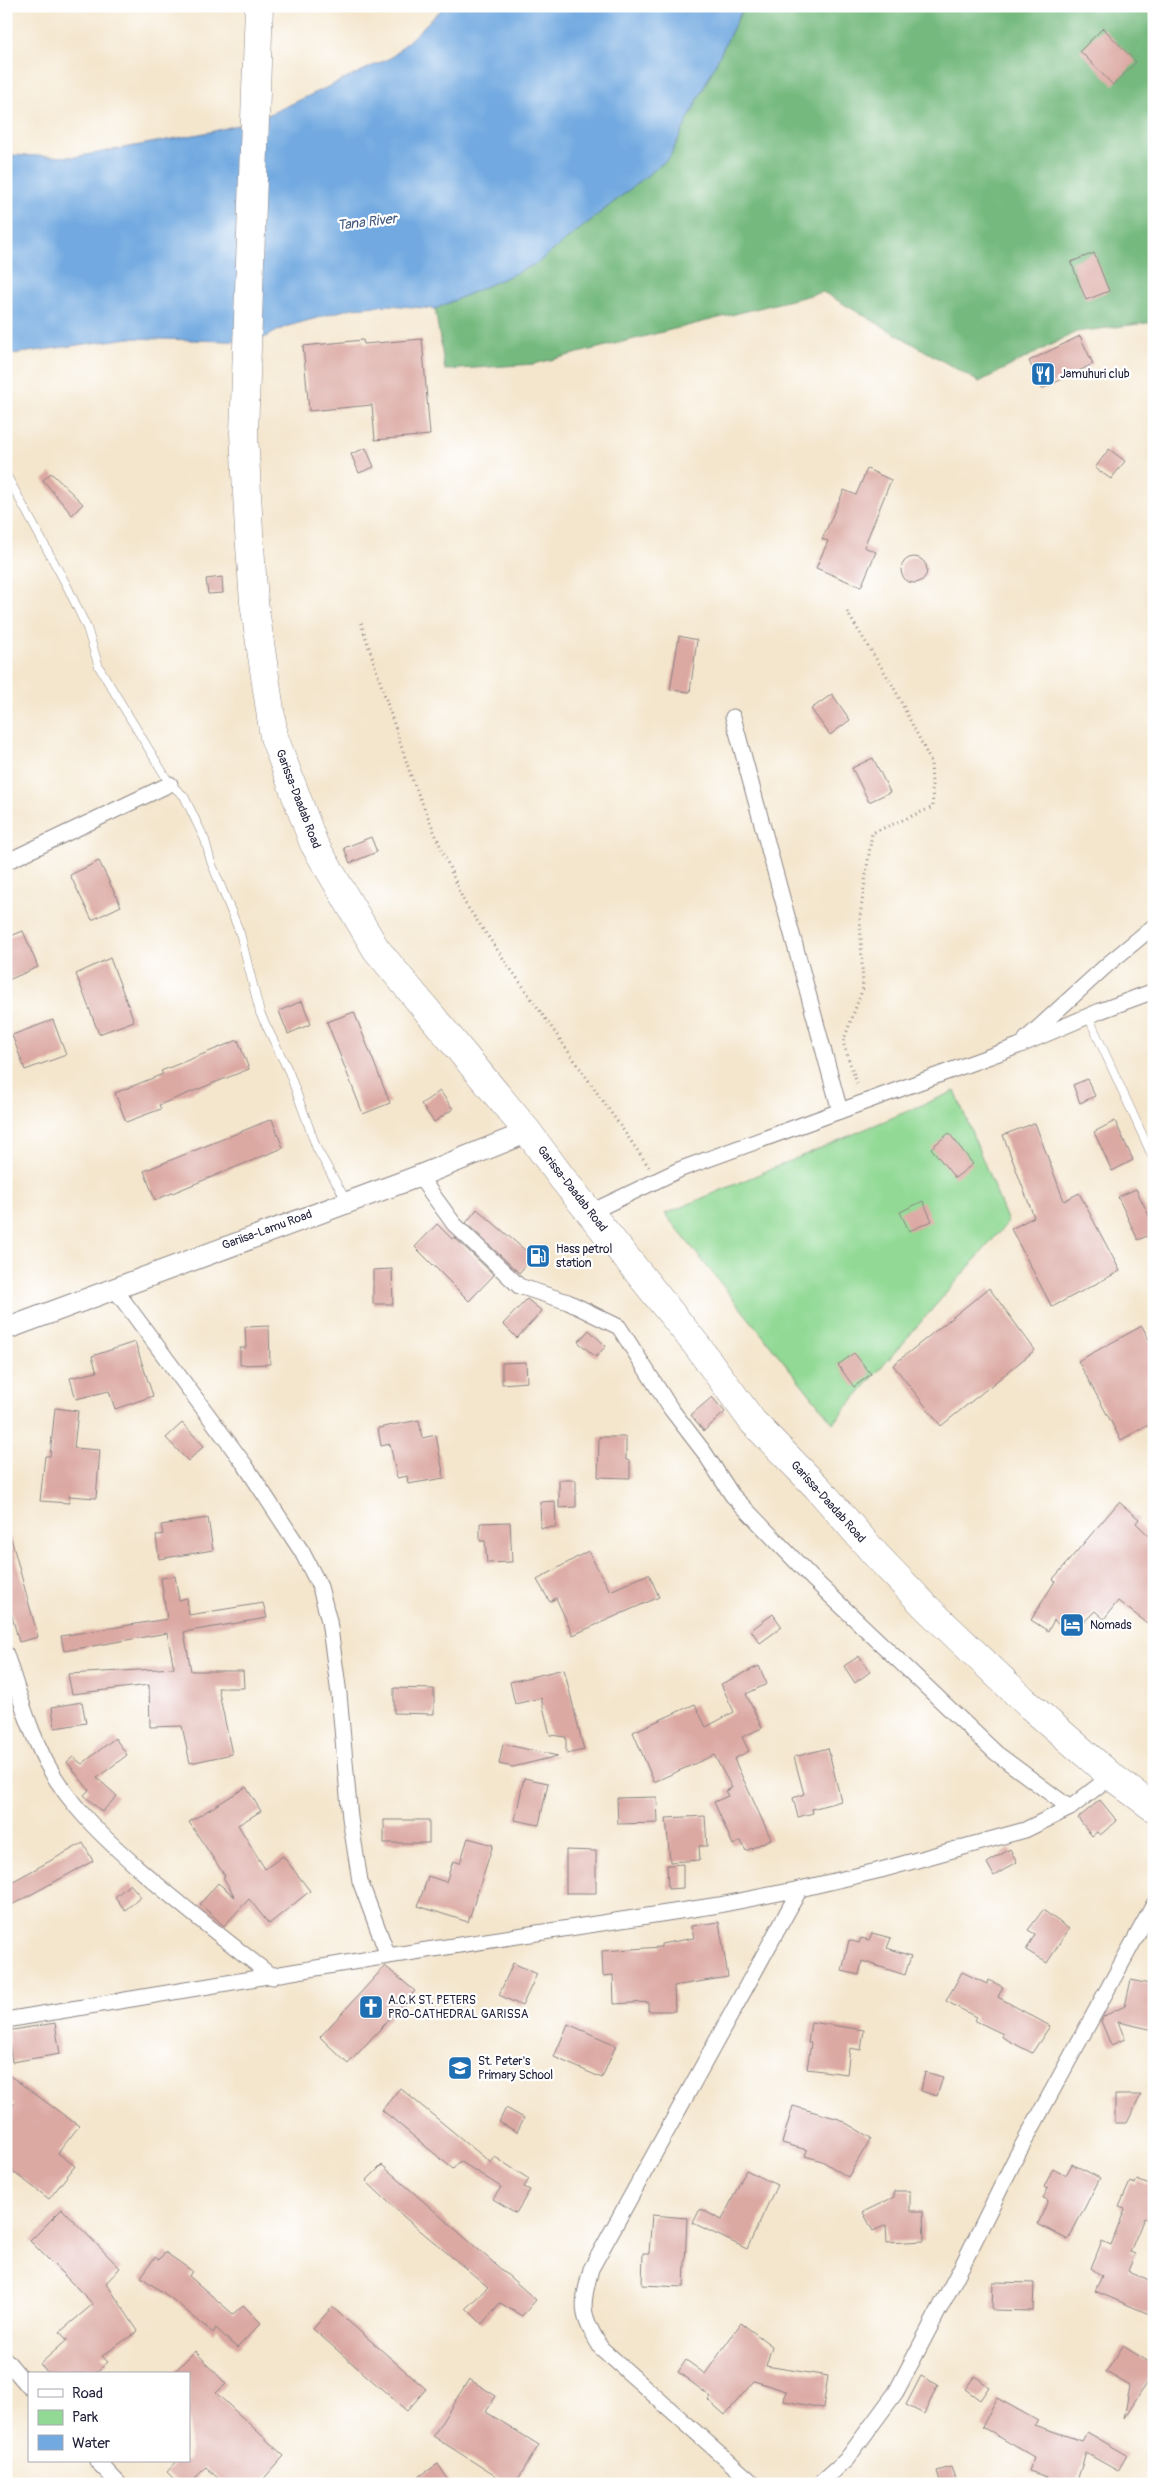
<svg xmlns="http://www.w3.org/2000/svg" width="1160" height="2490" viewBox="0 0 1160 2490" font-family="Pangolin,sans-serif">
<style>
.green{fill:#91d994;stroke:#5a7e68}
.forest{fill:#74b97e;stroke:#4b6e5c}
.water{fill:#71a9e0;stroke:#4a668e}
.building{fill:#dba8a2}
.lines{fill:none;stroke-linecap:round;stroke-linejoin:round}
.lane-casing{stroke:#8b8484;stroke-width:9}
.street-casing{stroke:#8b8484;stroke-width:17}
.secondary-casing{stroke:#8b8484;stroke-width:23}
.highway-casing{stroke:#8b8484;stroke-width:29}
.path{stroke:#8b8484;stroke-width:3;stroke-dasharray:1 4;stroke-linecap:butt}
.lane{stroke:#fff;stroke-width:8}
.street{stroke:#fff;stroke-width:15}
.secondary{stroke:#fff;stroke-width:21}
.highway{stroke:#fff;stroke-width:28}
.labels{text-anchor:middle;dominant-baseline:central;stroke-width:4.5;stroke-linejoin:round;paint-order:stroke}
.poi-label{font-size:12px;fill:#22223b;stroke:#fff;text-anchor:start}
.street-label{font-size:12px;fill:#22223b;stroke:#fff}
.water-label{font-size:14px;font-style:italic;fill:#42587d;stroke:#fff}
</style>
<rect width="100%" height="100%" fill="#fff"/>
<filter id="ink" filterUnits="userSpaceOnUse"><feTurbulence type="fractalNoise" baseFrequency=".02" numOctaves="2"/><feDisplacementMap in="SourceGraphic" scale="10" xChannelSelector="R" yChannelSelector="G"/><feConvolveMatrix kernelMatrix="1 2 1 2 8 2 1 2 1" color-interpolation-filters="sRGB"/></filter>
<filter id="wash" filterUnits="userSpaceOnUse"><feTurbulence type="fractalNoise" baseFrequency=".0096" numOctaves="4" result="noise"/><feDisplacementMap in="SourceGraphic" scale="20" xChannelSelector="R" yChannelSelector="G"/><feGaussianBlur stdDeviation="1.12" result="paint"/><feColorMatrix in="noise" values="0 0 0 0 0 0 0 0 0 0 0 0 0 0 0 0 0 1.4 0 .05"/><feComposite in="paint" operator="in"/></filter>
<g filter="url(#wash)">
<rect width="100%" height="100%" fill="#f4e6cd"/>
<polygon class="green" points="955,1091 1008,1222 833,1423 665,1214"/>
<polygon class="forest" points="744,6 1154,6 1154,322 1076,332 979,382 823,292 534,364 445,370 435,309 536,264 669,158"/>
<polygon class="water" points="445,6 744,6 669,158 536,264 435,309 389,305 352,308 285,327 256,342 129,338 6,355 6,155 75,157 210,132 257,120 392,57"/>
<g id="blocks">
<g class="building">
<polygon points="1103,28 1136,62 1113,85 1080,51"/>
<polygon points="1094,253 1109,291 1086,300 1071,262"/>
<polygon points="1080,336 1093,364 1042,389 1029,361"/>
<polygon points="422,339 430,435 375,440 372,405 309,411 303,346 363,340 364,344"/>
<polygon points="366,448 374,467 359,473 351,454"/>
<polygon points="1109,449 1125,461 1111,479 1095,468"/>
<polygon points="867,469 891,480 864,547 876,552 861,587 816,568 828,541 822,539 844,490 856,495"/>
<polygon points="51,473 83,504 72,515 43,480"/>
<circle cx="914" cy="570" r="13"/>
<polygon points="222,577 223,593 208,594 206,579"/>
<polygon points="679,636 697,640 690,692 670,690"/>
<polygon points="832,694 850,720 830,735 811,709"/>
<polygon points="873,758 890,792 869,802 852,768"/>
<polygon points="371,837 377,852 350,863 344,848"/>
<polygon points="99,861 121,906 92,920 70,875"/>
<polygon points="23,931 38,967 6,981 6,938"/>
<polygon points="110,958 134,1021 99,1034 76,974"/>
<polygon points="302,1001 311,1024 288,1034 279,1011"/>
<polygon points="354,1012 390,1103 363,1114 327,1022"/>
<polygon points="53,1020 66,1055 25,1070 12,1035"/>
<polygon points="238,1040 249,1069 159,1105 161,1109 126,1122 115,1093 163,1074 161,1071"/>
<polygon points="1087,1079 1095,1096 1080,1103 1073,1085"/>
<polygon points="440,1091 453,1109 434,1122 421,1104"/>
<polygon points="272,1119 283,1148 155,1200 144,1171"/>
<polygon points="1115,1121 1133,1160 1112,1171 1094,1132"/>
<polygon points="1035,1123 1064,1201 1079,1193 1120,1271 1052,1307 1011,1229 1034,1217 1003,1135"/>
<polygon points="949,1133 973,1164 955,1178 931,1148"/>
<polygon points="1136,1189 1154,1226 1154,1233 1138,1240 1118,1197"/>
<polygon points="923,1201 932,1221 909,1231 900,1212"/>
<polygon points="477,1209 533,1257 519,1273 466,1223"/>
<polygon points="437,1224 452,1239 454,1237 494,1275 469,1301 415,1247"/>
<polygon points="392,1269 393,1304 373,1304 373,1270"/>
<polygon points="989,1288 1035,1350 941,1426 893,1365"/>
<polygon points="527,1299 542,1311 517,1338 503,1324"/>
<polygon points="269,1326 270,1364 240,1365 240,1348 246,1348 245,1327"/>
<polygon points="1142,1326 1154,1349 1154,1422 1121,1440 1078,1361"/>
<polygon points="589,1330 606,1346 596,1357 578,1342"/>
<polygon points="135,1342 153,1396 115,1409 109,1391 76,1399 70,1378 97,1372 92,1356"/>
<polygon points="854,1353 871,1374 854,1387 838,1365"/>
<polygon points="526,1362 527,1382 502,1384 502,1363"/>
<polygon points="712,1397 725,1412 704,1431 691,1415"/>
<polygon points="55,1408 78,1411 74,1448 100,1450 96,1498 69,1496 69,1503 40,1501 45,1456 50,1456"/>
<polygon points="419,1420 422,1438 436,1435 444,1478 408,1484 407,1476 397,1478 390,1444 381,1446 378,1428"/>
<polygon points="182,1423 204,1446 188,1461 166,1438"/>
<polygon points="599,1437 626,1437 626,1460 630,1461 630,1478 598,1477"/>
<polygon points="559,1480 576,1480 576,1507 559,1508"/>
<polygon points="555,1501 556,1527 541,1528 540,1502"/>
<polygon points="1119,1502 1139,1519 1136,1523 1154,1541 1154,1614 1147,1623 1118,1601 1104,1619 1095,1611 1069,1636 1054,1620 1048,1631 1031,1620 1055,1581 1053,1579"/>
<polygon points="208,1518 213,1550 159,1559 156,1536 163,1534 161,1525"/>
<polygon points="510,1522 512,1562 487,1563 485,1541 480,1541 480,1523"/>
<polygon points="11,1538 38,1637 19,1642 6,1594 6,1539"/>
<polygon points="588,1551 610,1591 649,1574 659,1597 573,1635 556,1598 550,1602 537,1580"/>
<polygon points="175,1576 179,1600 187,1598 189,1615 263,1603 267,1618 184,1632 191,1671 243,1671 244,1688 218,1688 232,1754 190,1763 182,1726 150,1727 149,1685 72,1694 68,1674 174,1668 167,1633 64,1651 61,1636 167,1619 161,1578"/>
<polygon points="773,1614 782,1627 760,1643 751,1630"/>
<polygon points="859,1656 870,1672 855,1683 844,1666"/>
<polygon points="759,1666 767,1684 746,1694 762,1728 742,1737 749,1751 734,1759 771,1839 746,1851 741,1841 733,1845 714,1802 728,1796 725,1791 732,1788 714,1755 654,1782 633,1732 695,1704 706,1727 734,1712 721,1684"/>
<polygon points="564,1669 584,1750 566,1754 566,1737 550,1735 541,1698 515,1704 510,1682"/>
<polygon points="394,1688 434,1689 434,1714 394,1713"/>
<polygon points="82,1702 86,1723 55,1728 52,1707"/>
<polygon points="115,1738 127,1755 97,1778 117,1796 102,1812 84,1795 89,1790 67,1762 73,1757 82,1764"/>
<polygon points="503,1744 558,1756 513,1767 499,1764"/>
<polygon points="828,1748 841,1801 812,1809 813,1813 798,1817 793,1798 804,1794 794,1757"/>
<polygon points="524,1778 548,1783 539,1825 515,1820"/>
<polygon points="246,1787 261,1811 238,1825 265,1869 283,1856 310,1891 269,1924 249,1899 224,1926 200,1904 218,1883 235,1897 223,1877 225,1876 189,1822"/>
<polygon points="657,1797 658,1823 618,1824 617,1798"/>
<polygon points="1100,1800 1117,1821 1100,1835 1097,1832 1092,1836 1078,1818"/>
<polygon points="705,1816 707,1846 699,1846 700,1860 670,1862 666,1818"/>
<rect x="384" y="1820" width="45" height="23"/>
<polygon points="468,1838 493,1845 468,1922 418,1906 428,1876 446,1882 453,1861 460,1863"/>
<polygon points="83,1843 93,1861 6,1908 6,1885"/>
<polygon points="1010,1849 1017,1862 994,1876 987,1863"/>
<polygon points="566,1850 596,1851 596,1893 566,1893"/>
<polygon points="683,1864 683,1888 668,1889 667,1865"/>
<polygon points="130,1884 141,1897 125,1910 115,1897"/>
<polygon points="1043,1910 1069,1929 1047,1963 1026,1950 1035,1934 1028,1930"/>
<polygon points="719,1922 728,1977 674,1986 675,2011 648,2011 648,2002 614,2004 613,1975 603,1976 602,1951 661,1947 661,1944 694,1938 691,1926"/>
<polygon points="872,1933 891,1938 887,1948 911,1956 905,1975 862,1961 859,1975 842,1971 849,1940 859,1943 861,1938 869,1940"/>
<polygon points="513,1963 537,1974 522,2006 499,1995"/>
<polygon points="385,1966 415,1991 348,2064 320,2037"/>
<polygon points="962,1972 987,1984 989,1980 1003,1987 998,1997 1050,2026 1032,2053 1002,2037 1003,2034 974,2020 976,2017 946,2001"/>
<polygon points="1131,1980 1154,1985 1154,2030 1118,2022 1125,2039 1111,2045 1101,2021 1104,2016 1125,2006"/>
<polygon points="811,2022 864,2030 861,2050 850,2048 847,2074 807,2069 811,2043 808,2043"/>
<polygon points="55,2023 60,2054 12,2062 7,2031"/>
<polygon points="568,2024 616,2045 602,2078 554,2057"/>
<polygon points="925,2072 943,2077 937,2096 921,2091"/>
<polygon points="6,2073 79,2126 58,2153 75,2166 49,2199 6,2166 6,2114 14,2104 6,2097"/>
<polygon points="400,2088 491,2163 495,2157 529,2179 524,2187 530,2190 516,2213 493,2199 501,2187 460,2161 453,2169 382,2110"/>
<polygon points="1115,2095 1141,2095 1127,2123 1115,2123"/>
<polygon points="793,2106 839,2119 871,2138 848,2177 822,2161 805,2156 807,2150 782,2143"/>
<polygon points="506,2108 524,2118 517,2132 499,2122"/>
<polygon points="1072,2164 1100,2178 1068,2240 1038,2224 1048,2200 1043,2198 1048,2189 1044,2187 1053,2168 1066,2175"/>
<polygon points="382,2165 536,2300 522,2316 500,2303 482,2324 466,2308 488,2287 404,2217 366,2181"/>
<polygon points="746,2170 777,2185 747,2249 693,2223 700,2209 722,2220"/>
<polygon points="1137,2180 1154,2187 1154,2207 1148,2220 1144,2218 1130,2252 1135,2254 1128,2271 1154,2282 1154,2303 1149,2314 1095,2291 1102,2276 1091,2268 1102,2241 1111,2245 1125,2209 1119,2207 1130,2182 1135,2184"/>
<polygon points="894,2191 910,2191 910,2211 923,2211 924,2241 887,2243 886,2225 873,2231 863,2212 894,2197"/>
<polygon points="62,2209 120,2268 106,2283 138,2331 102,2356 108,2362 94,2374 49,2374 40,2364 67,2340 60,2332 93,2304 30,2241"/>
<polygon points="652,2215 687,2218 684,2287 642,2285 643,2253 649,2253"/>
<polygon points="165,2252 192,2271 189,2276 233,2314 243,2305 261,2323 237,2348 216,2328 213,2333 172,2299 141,2277 155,2257 159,2260"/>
<polygon points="993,2282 1034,2283 1033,2311 992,2310"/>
<polygon points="332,2307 426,2389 407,2411 313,2329"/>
<polygon points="741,2323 772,2346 766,2366 828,2376 823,2408 784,2401 786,2391 754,2381 725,2415 708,2400 711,2397 678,2372 686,2360 705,2374"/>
<polygon points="1123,2346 1154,2365 1154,2371 1124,2418 1130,2386 1106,2372"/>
<polygon points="195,2351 226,2384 216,2393 284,2456 259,2484 224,2484 206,2467 190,2484 179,2484 167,2472 177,2461 189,2461 189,2374 172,2374"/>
<polygon points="921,2376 938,2385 924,2414 906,2405"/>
<polygon points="975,2376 989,2387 980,2400 965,2389"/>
<polygon points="469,2379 496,2396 486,2412 539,2445 515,2484 508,2484 433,2436"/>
<polygon points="997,2398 1038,2421 1034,2425 1082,2441 1087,2432 1127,2455 1118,2471 1086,2453 1076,2484 1044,2484 1047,2477 1029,2471 1034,2457 982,2427"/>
<polygon points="438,2464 451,2484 408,2484"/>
<polygon points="951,2467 956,2481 941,2484 937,2471"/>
</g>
</g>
</g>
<g filter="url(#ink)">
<use href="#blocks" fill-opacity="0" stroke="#8b8484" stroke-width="1"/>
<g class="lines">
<defs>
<g id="lane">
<polyline points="8,478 67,586 87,628 99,667 170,784 184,796 205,840 211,862 240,933 260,1013 289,1072 317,1149 346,1200"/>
<polyline points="1088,1016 1154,1160"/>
</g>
<g id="street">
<polyline points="733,717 840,1111"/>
<polyline points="6,862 170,784"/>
<polyline points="1026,1039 1108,964 1154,926"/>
<polyline points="419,1176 454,1224 519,1286 568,1302 619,1327 671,1409 704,1452 732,1495 813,1579 996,1753 1070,1808"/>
<polyline points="591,1212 681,1169 1018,1046 1100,1011 1154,991"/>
<polyline points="114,1288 245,1465 302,1552 320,1587 329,1621 339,1694 350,1818 360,1881 388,1956"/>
<path d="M6 1654C18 1691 29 1730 47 1764 70 1806 102 1836 137 1867 181 1906 227 1941 273 1977"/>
<polyline points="6,2020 388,1956 719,1905 800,1889 881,1870 1025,1830 1070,1808 1111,1776"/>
<polyline points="6,2360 29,2387"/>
<polyline points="97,2461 119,2484"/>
<path d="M754 2484 601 2348C580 2313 581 2308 591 2269L800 1889"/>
<polyline points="819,2484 846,2460 896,2392 964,2262 1015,2159 1154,1904"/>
</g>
<polyline id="secondary" points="6,1329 419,1176 528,1132"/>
<polyline id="highway" points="259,6 244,433 249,532 254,602 274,737 314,844 376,949 528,1132 562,1178 695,1343 753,1422 817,1487 876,1555 927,1608 1029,1705 1111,1776 1154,1808"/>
</defs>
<use href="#lane" class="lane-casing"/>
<use href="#street" class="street-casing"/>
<use href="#secondary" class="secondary-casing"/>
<use href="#highway" class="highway-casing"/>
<g class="path">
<polyline points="847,612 893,686 931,762 933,807 872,833 860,916 863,988 843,1042 858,1087"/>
<polyline points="361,623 412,779 464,902 649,1167"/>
</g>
<use href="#lane" class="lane"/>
<use href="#street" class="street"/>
<use href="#secondary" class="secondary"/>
<use href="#highway" class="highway"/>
</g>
</g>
<defs>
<symbol id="restaurant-square" viewBox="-11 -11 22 22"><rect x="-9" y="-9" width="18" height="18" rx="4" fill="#1f6fb2" stroke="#fff"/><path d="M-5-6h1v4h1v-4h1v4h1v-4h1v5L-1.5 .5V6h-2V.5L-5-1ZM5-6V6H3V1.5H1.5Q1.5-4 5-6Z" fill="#fff"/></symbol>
<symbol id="fuel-square" viewBox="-11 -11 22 22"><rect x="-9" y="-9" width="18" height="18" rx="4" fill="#1f6fb2" stroke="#fff"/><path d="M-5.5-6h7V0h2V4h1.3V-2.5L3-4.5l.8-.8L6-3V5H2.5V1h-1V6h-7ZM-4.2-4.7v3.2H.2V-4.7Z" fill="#fff"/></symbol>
<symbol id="hotel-square" viewBox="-11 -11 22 22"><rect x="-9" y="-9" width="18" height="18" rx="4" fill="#1f6fb2" stroke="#fff"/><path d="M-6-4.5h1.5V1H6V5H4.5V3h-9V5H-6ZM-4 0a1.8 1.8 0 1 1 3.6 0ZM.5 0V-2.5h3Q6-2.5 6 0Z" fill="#fff"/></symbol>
<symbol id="church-square" viewBox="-11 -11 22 22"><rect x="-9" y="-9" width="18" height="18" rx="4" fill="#1f6fb2" stroke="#fff"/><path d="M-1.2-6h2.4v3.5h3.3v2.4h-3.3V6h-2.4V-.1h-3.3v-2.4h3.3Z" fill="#fff"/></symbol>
<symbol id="school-square" viewBox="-11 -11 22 22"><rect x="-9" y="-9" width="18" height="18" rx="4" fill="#1f6fb2" stroke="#fff"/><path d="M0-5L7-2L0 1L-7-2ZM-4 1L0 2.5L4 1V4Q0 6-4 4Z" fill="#fff"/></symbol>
</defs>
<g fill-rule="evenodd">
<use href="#restaurant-square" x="1029" y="360" width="28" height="28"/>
<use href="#fuel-square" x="524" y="1242" width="28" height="28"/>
<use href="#hotel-square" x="1058" y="1611" width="28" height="28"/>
<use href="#church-square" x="357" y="1993" width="28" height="28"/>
<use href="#school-square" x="446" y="2054" width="28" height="28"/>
</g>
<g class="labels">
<g class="poi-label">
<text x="1060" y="374">Jamuhuri club</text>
<text x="556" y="1249">Hass petrol<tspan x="556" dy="14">station</tspan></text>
<text x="1090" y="1625">Nomads</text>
<text x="388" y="2000">A.C.K ST. PETERS<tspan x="388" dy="14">PRO-CATHEDRAL GARISSA</tspan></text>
<text x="478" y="2061">St. Peter's<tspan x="478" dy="14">Primary School</tspan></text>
</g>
<g class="street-label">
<text transform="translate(298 799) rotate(69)">Garissa-Daadab Road</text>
<text transform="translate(572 1189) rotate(52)">Garissa-Daadab Road</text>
<text transform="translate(267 1230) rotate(-20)">Gariisa-Lamu Road</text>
<text transform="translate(828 1502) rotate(48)">Garissa-Daadab Road</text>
</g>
<g class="water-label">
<text transform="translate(367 222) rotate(-7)">Tana River</text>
</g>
</g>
<rect width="1160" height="2490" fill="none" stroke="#fff" stroke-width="25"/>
<rect x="28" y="2372" width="162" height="90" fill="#ffffff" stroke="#a7a7b1"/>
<rect x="38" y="2389" width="25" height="8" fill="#ffffff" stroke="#a7a7b1"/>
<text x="72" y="2398" font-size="15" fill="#22223b">Road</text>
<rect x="38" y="2410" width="25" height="15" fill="#91d994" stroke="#a7a7b1"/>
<text x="72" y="2422" font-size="15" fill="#22223b">Park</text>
<rect x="38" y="2435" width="25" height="15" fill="#71a9e0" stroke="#a7a7b1"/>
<text x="72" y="2448" font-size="15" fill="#22223b">Water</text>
</svg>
